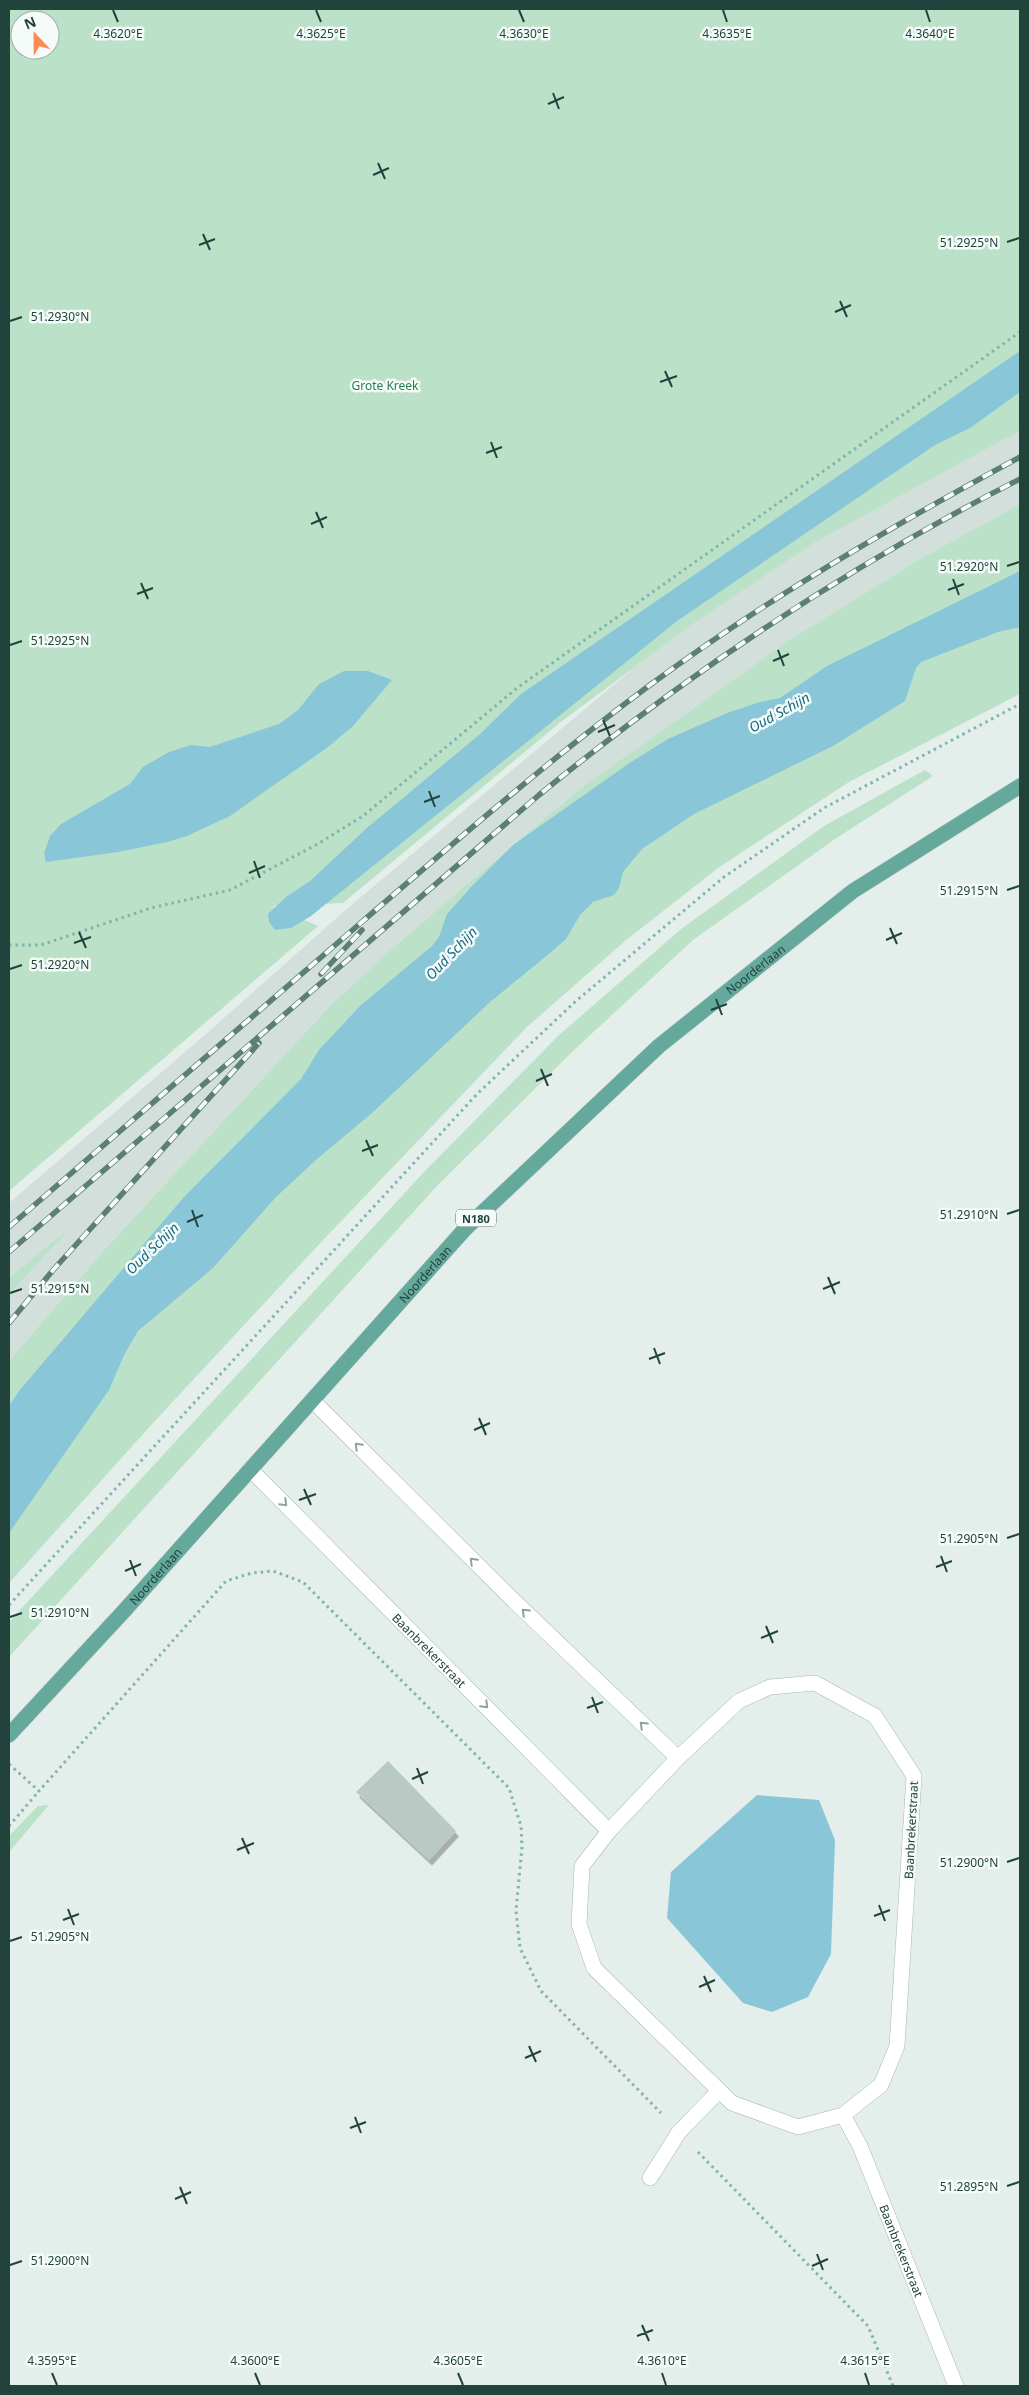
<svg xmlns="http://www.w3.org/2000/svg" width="1029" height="2395" viewBox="0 0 1029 2395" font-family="'Noto Sans',sans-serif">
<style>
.built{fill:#d2dfda}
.green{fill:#bbe1c9;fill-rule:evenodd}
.water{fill:#88c6d8}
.building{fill:#b9cac4;filter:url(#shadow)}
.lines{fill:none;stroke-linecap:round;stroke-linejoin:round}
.minor-casing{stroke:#a6b8b3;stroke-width:16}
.major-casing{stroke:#c1cac8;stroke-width:16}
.path{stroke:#82b5a9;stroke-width:3;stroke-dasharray:2.5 4;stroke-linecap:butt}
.minor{stroke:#fff;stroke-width:15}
.major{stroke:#65a89c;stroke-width:15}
.rail-casing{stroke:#5c7e77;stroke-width:5.5}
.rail{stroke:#f5fbf8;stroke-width:4;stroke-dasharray:11;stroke-linecap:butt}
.oneway{stroke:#90a19e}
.ticks{fill:none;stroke:#21433c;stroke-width:2}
.labels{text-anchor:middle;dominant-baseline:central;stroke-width:5;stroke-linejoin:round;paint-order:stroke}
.shield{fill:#f5fbf8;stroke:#617a74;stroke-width:1}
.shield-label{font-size:11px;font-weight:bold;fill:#21433c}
.park-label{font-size:12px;fill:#287d4f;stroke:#f5fbf8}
.street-label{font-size:12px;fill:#21433c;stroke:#f5fbf8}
.water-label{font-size:14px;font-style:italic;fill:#156a85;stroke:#f5fbf8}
.ticks-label{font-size:12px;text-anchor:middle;fill:#21433c;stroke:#f5fbf8;stroke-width:5;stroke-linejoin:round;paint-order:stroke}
</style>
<defs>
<filter id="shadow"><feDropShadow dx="3" dy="5.5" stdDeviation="0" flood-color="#0004"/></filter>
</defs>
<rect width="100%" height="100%" fill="#e4efeb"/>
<path class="built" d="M1020,431v73l-100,55 -129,80 -210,149 -109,92 -85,73 -57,53 -226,244 -95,111v-66l60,-66 -60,49v-75l198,-170 142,-126 286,-240 58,-43 121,-81z"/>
<path class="green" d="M9,9h1011v422l-206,112 -121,81 -131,97 -219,182 -71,3 46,20 -309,265zM20,20h30v30h-30z
M1020,504v190l-171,88 -131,86 -93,73 -98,86 -203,212 -171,184 -144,160v-222l95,-111 226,-244 57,-53 85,-73 109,-92 210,-149 129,-80z
M925,770l8,6 -98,63 -142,101 -120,111 -137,136 -427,470v-35l415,-450 134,-136 123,-107 143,-103z
M73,1225l-64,70v-17z
M49,1805l-40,47v-16l29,-30z"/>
<path class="water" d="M1020,351v41l-50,36 -35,17 -258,176 -366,295 -20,12 -16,2 -6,-8 -1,-8 18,-17 24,-16 58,-54 111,-92 42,-41z
M1020,571v56l-22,5 -77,30 -5,6 -11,33 -72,45 -139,68 -52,35 -19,23 -4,16 -5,7 -21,7 -13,13 -14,24 -16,14 -60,49 -118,111 -55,46 -41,38 -63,71 -75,63 -14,24 -15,35 -100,143v-127l10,-15 165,-194 117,-118 18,-29 41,-44 72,-60 7,-9 8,-23 26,-29 40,-40 118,-83 37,-23 59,-26 33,-11 20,-4 47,-32z
M344,671h24l24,9 -39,46 -25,21 -98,69 -43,20 -20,6 -49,10 -72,10 -2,-9 6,-17 11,-12 69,-40 13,-17 26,-15 22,-7 19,2 69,-23 19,-14 21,-26z
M757,1795l62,5 16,40 -4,114 -23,43 -36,15 -29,-9 -76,-85 4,-46z"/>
<path class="building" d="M388,1761l68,70 -27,29 -73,-68z"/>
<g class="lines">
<defs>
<g id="minor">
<path d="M312,1400l196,195 170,163"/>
<path id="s1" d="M250,1469l359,362"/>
<path d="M815,1683l60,33 39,60 -17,270 -16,39 -38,30 -45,12 -66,-24 -138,-135 -15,-44 3,-58 27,-35 69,-73 61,-57 31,-14z"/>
<path id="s2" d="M843,2115l17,31 96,240"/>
<path d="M650,2178l29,-46 40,-41"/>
</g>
<g id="major">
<path id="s3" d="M9,1735l115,-124 341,-382 194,-183 194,-155 167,-105"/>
</g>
</defs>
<use href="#minor" class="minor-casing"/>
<use href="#major" class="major-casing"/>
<path class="path" d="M9,945h32l110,-37 79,-18 86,-45 47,-29 154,-128 503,-356
M9,1605l468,-511 99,-93 148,-124 100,-69 196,-104
M9,1764l30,27 187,-210 26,-8 21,-2 30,11 206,206 12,38 1,21 -6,64 4,37 21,43 120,122
M9,1826l30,-35
M698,2152l170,174 25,60"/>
<use href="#minor" class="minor"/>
<use href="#major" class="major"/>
<defs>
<path id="rail" d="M321,974l41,-44
M9,1227c118,-102 236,-204 354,-306 94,-81 187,-162 287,-236 117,-86 242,-159 370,-228
M9,1252l530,-457c149,-122 310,-229 481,-316
M9,1323l45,-54 205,-226"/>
</defs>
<use href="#rail" class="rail-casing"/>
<use href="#rail" class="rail"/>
</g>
<defs><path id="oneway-chevron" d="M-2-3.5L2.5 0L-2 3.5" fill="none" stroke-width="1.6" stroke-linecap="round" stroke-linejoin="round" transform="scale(1.25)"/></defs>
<g class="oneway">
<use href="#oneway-chevron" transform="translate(358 1446) rotate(-135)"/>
<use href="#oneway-chevron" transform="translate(284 1503) rotate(45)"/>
<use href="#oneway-chevron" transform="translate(473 1561) rotate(-135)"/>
<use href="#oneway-chevron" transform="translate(525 1612) rotate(-136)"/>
<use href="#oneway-chevron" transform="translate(485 1705) rotate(45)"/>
<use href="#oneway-chevron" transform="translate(643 1725) rotate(-136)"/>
</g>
<path class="ticks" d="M113,10l5,12M316,10l5,12M519,10l5,12M723,10l4,12M926,10l4,12M553,93l6,16M548,104l16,-7M378,163l7,16M373,175l16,-7M203,234l7,16M1007,242l12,-4M199,245l16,-6M840,301l7,16M835,312l16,-7M10,321l12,-4M665,371l7,16M660,382l17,-6M491,442l6,16M486,453l16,-6M316,512l7,16M311,524l16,-7M1007,566l12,-4M953,579l6,16M141,583l7,16M948,590l16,-6M137,594l16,-6M10,645l12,-4M778,650l6,16M773,661l16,-7M603,720l7,16M598,732l17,-7M429,791l6,16M424,802l16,-6M254,861l6,17M249,873l16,-7M1007,890l12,-4M890,928l7,16M79,932l7,16M886,940l16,-7M74,943l17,-6M10,969l12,-4M716,999l6,16M711,1010l16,-6M541,1069l7,17M536,1081l16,-7M366,1140l7,16M362,1151l16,-6M192,1210l6,17M1007,1214l12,-4M187,1222l16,-7M828,1277l7,17M823,1289l17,-7M10,1293l12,-4M654,1348l6,16M649,1359l16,-6M479,1418l7,17M474,1430l16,-7M304,1489l7,16M299,1500l17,-6M1007,1538l12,-4M941,1556l6,16M130,1560l6,16M936,1567l16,-6M125,1571l16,-7M10,1617l12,-4M766,1626l7,17M761,1638l17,-7M592,1697l6,16M587,1708l16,-6M417,1768l6,16M412,1779l16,-7M242,1838l7,16M237,1850l17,-7M1007,1862l12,-4M879,1905l6,16M68,1909l6,16M874,1916l16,-6M63,1920l16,-6M10,1941l12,-4M704,1976l7,16M699,1987l16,-7M529,2046l7,16M525,2058l16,-7M355,2117l6,16M350,2128l16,-6M1007,2186l12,-4M180,2187l7,17M175,2199l16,-7M817,2254l6,16M10,2265l12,-4M812,2266l16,-7M642,2325l7,16M637,2336l16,-6M52,2373l5,12M255,2373l5,12M458,2373l5,12M662,2373l4,12M865,2373l4,12"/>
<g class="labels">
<rect class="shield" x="456" y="1209.5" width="40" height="17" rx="4"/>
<g class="shield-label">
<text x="476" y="1218">N180</text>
</g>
<g class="park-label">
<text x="385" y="385">Grote Kreek</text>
</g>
<g class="street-label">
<text stroke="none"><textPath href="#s3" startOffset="1071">Noorderlaan</textPath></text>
<text stroke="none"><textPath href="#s3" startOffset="621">Noorderlaan</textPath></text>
<text stroke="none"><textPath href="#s3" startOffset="216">Noorderlaan</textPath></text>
<text stroke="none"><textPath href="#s1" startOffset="255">Baanbrekerstraat</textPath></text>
<text transform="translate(911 1830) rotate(-87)">Baanbrekerstraat</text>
<text stroke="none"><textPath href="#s2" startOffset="148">Baanbrekerstraat</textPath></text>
</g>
<g class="water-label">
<text transform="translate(779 712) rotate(-29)">Oud Schijn</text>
<text transform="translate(451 953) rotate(-46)">Oud Schijn</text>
<text transform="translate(152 1248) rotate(-44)">Oud Schijn</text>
</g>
</g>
<g class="ticks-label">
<text x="118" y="38">4.3620°E</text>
<text x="321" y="38">4.3625°E</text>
<text x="524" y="38">4.3630°E</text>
<text x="727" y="38">4.3635°E</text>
<text x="930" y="38">4.3640°E</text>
<text x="969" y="247">51.2925°N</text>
<text x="60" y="321">51.2930°N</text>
<text x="969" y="571">51.2920°N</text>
<text x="60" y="645">51.2925°N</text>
<text x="969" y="895">51.2915°N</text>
<text x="60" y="969">51.2920°N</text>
<text x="969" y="1219">51.2910°N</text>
<text x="60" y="1293">51.2915°N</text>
<text x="969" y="1543">51.2905°N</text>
<text x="60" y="1617">51.2910°N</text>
<text x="969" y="1867">51.2900°N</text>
<text x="60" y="1941">51.2905°N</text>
<text x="969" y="2191">51.2895°N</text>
<text x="60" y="2265">51.2900°N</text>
<text x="52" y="2365">4.3595°E</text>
<text x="255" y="2365">4.3600°E</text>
<text x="458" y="2365">4.3605°E</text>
<text x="662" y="2365">4.3610°E</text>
<text x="865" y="2365">4.3615°E</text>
</g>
<rect width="1029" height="2395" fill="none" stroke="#21433c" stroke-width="20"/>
<g transform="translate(35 35) rotate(338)"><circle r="24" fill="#f5fbf8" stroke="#a0b1ad"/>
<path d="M0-4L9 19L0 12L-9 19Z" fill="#fd8a53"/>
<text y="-8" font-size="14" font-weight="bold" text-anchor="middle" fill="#21433c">N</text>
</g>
</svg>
